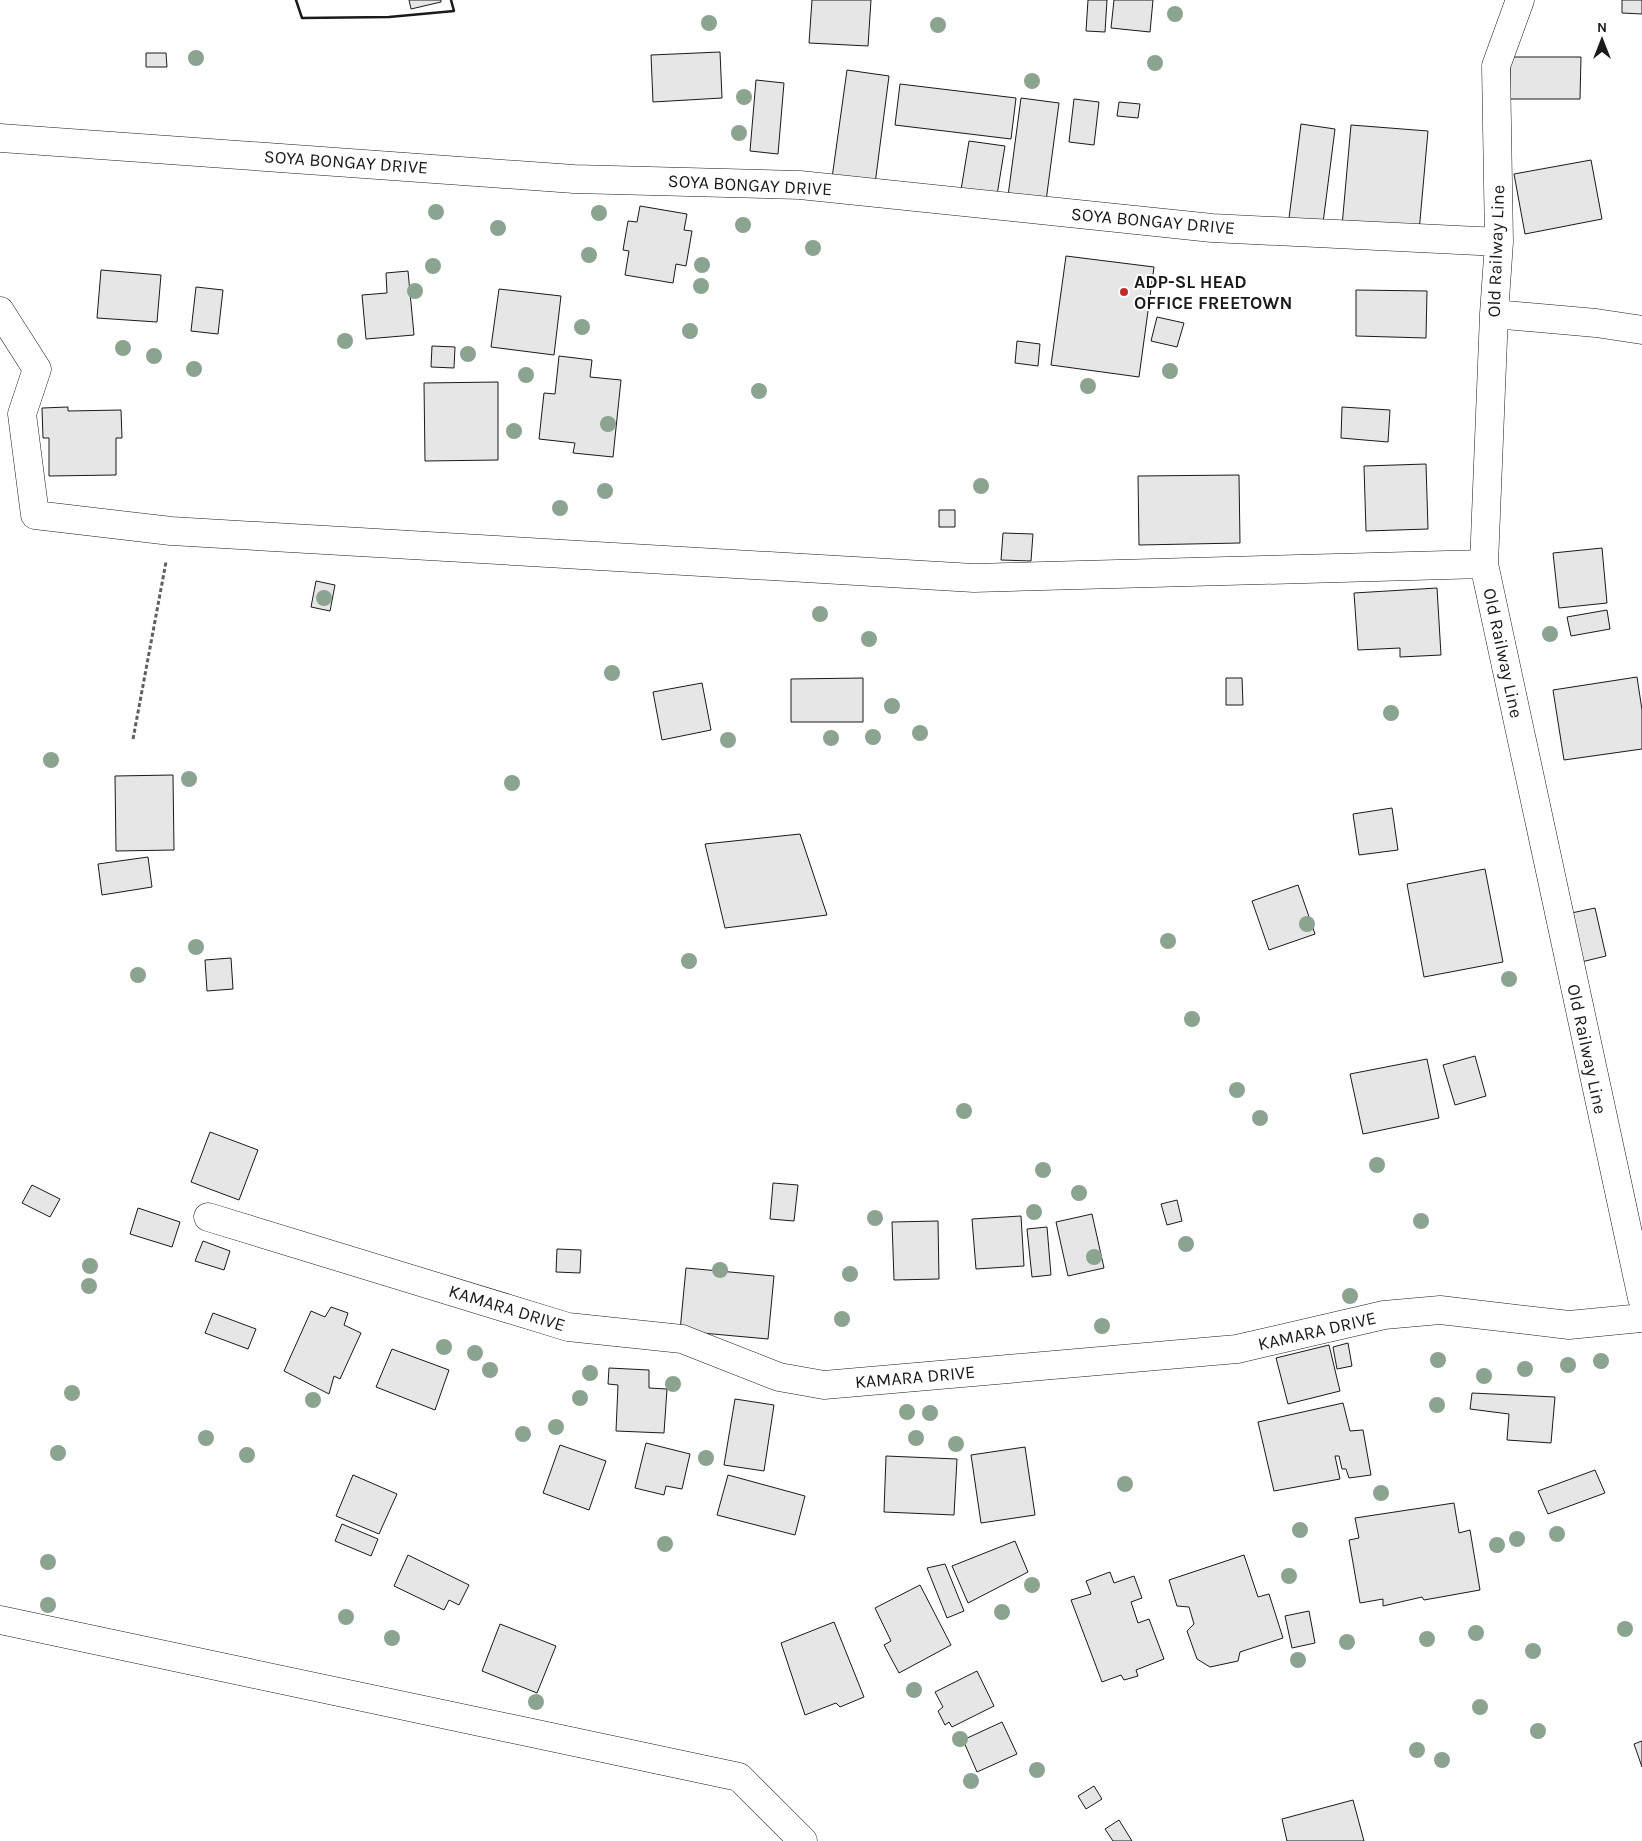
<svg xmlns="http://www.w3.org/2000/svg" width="1642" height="1841" viewBox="0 0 1642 1841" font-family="Karla,sans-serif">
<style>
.building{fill:#e6e6e6;stroke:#1a1a1a}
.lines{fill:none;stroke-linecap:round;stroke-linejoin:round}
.minor-casing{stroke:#1a1a1a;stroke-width:29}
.path{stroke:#5f5f5f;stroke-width:3;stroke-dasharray:4 2.5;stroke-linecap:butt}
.minor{stroke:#fff;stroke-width:28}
.wall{stroke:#1a1a1a;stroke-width:2.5}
.tree{fill:#8aa48f}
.poi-dot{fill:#c62828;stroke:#fff;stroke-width:2}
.labels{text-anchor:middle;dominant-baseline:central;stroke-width:4;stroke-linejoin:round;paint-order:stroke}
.street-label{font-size:18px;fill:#1a1a1a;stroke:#fff}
.poi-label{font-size:18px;font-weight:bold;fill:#1a1a1a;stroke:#fff;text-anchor:start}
</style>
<rect width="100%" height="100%" fill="#fff"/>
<path class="building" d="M409,0h32v2l-30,7z
M812,0h59l-3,46 -59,-3z
M1088,0h19l-2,32 -19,-1z
M1114,0h39l-3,32 -39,-4z
M1622,0h20v14l-20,-1z
M720,52l2,46 -69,4 -2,-47z
M146,53h20l1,14h-21z
M1510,57h71l-1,42h-70z
M847,70l42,6 -14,108 -43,-6z
M756,80l28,3 -6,71 -28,-3z
M900,84l116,14 -5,41 -116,-14z
M1021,98l38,5 -13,98 -38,-5z
M1074,99l25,3 -5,43 -25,-3z
M1119,102l21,2 -2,14 -21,-2z
M1301,124l34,5 -12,94 -34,-5z
M1351,125l77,6 -9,101 -77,-6z
M969,141l36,5 -9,55 -36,-5z
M1591,160l11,59 -77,15 -11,-60z
M640,206l47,8 -3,16 8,1 -6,35 -10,-2 -3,19 -48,-8 4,-24 -6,-1 5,-29 9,1z
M1066,256l88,11 -15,110 -88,-12z
M101,270l60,5 -4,47 -60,-4z
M408,271l6,64 -48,4 -4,-44 25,-2 -1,-20z
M196,287l27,3 -5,44 -27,-3z
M499,289l62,7 -7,59 -63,-8z
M1356,290l71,1 -1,47 -70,-2z
M1157,317l27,6 -7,24 -26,-6z
M1017,341l23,3 -2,22 -23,-3z
M432,346l23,1 -1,21 -23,-1z
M559,356l33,4 -2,17 31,3 -8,77 -40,-4 2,-10 -36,-4 5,-46 11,1z
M498,382v78l-73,1 -1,-78z
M68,407v4l53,-1 1,28h-6v37l-67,1v-38h-6l-1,-30z
M1342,407l48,3 -2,32 -47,-4z
M1426,464l2,65 -62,2 -2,-65z
M1239,475l1,68 -101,2 -1,-69z
M939,510h16v17h-16z
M1003,533l30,1 -2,27 -30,-1z
M1602,548l5,55 -48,5 -6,-55z
M316,581l19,4 -5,26 -19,-4z
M1437,588l4,67 -41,2v-9l-42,2 -4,-57z
M1607,610l3,19 -39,7 -4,-19z
M1637,677l5,33v39l-78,11 -11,-70z
M863,678v44h-72v-43z
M1226,678h16l1,27h-17z
M702,683l9,47 -49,10 -9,-48z
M173,775l1,75 -58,1 -1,-75z
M1392,808l6,42 -39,5 -6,-41z
M800,834l27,81 -102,13 -20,-84z
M148,857l4,30 -50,8 -4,-31z
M1485,869l18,93 -79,15 -17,-93z
M1298,885l17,49 -46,16 -17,-49z
M1595,908l11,48 -33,8 -11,-49z
M231,958l2,31 -26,2 -2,-31z
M1475,1056l11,40 -31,9 -12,-40z
M1427,1059l12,59 -76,16 -13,-60z
M210,1132l48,18 -19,50 -48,-18z
M773,1183l25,2 -4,36 -24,-2z
M32,1185l28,14 -10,18 -28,-14z
M1177,1200l5,21 -15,4 -6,-21z
M138,1208l42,14 -8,25 -42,-13z
M1092,1214l12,54 -36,8 -12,-54z
M1021,1216l3,50 -48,3 -4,-50z
M938,1221l1,58 -45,1 -2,-58z
M1047,1227l4,48 -19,2 -5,-48z
M203,1241l27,10 -6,19 -29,-9z
M557,1249l24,1 -1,23 -24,-1z
M686,1268l88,8 -6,63 -88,-8z
M331,1307l17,6 -4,12 17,8 -21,46 -6,-3 -5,18 -45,-23 27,-60 14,6z
M213,1313l43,16 -8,20 -43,-16z
M1348,1343l4,23 -15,3 -4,-22z
M1329,1345l11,46 -52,13 -12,-46z
M392,1349l57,21 -14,40 -59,-23z
M609,1368l40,2v18l18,1 -3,44 -48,-2 2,-46 -10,-1z
M1472,1393l83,4 -4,46 -44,-3 2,-26 -39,-5z
M735,1399l39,6 -10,66 -40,-6z
M1343,1403l7,28 13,-1 8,45 -22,3 -3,-9h-4l-3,-13h-4l5,23 -66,12 -16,-69z
M646,1443l44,11 -8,35 -16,-3 -2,9 -29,-7z
M560,1445l46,16 -17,49 -46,-17z
M1025,1447l10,68 -54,8 -10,-68z
M886,1456l71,3 -3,56 -70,-3z
M1595,1470l10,23 -57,21 -10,-23z
M353,1475l44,19 -18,40 -43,-18z
M728,1475l77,21 -10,39 -78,-20z
M1454,1503l5,30 11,-3 10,60 -56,10 -2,-3 -39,9v-7l-23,4 -11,-63 10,-2 -4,-20z
M342,1524l36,15 -7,17 -36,-15z
M1015,1541l13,31 -60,31 -16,-37z
M408,1555l61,30 -10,20 -10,-5 -5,10 -50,-24z
M1244,1555l14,42 11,-3 14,44 -43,14 -2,9 -28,6 -13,-8 -10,-28 7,-7 -5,-17 -12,-1 -8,-26z
M945,1564l19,47 -17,7 -20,-50z
M1110,1572l4,11 20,-7 8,22 -11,4 7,21 11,-4 15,40 -28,11 2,6 -14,4 -3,-5 -19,7 -31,-82 20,-6 -5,-13z
M920,1585l31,60 -52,28 -15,-28 7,-4 -16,-33z
M1309,1611l6,32 -23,5 -7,-32z
M834,1622l30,75 -24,10 -4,-4 -31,12 -24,-72z
M500,1624l56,22 -19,47 -55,-22z
M977,1671l17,35 -42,21 -3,-5 -4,3 -7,-14 5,-4 -8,-15z
M1002,1722l15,32 -40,18 -14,-32z
M1642,1741v26l-8,-23z
M1094,1786l8,13 -16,10 -8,-13z
M1353,1800l11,41h-77l-5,-22z
M1119,1820l13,21h-19l-8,-12z"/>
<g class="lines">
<defs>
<path id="minor" d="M1520,0l-24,66 3,176 -5,72 -10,250 158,734
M0,138l574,41 226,6 412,43 287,14
M0,311l37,58 -15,45 13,101 136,16 803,47 510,-14
M1494,314l102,9 46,7
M208,1217l360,110 114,12 97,38 45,8 413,-36 147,-34 56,-5 129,15 73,-7
M0,1620l739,157 64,64"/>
</defs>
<use href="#minor" class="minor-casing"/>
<path class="path" d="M133,739l33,-177"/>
<use href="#minor" class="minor"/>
<path class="wall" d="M296,0l6,18 87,-1 65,-6 -3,-11"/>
</g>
<g class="tree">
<circle cx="1175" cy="14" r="8"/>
<circle cx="709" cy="23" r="8"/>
<circle cx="938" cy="25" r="8"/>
<circle cx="196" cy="58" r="8"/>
<circle cx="1155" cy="63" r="8"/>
<circle cx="1032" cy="81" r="8"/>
<circle cx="744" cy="97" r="8"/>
<circle cx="739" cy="133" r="8"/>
<circle cx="436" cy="212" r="8"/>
<circle cx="599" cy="213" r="8"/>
<circle cx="743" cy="225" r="8"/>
<circle cx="498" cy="228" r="8"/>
<circle cx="813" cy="248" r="8"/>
<circle cx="589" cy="255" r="8"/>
<circle cx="702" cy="265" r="8"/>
<circle cx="433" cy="266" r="8"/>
<circle cx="701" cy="286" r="8"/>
<circle cx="415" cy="291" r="8"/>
<circle cx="582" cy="327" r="8"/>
<circle cx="690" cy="331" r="8"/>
<circle cx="345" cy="341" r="8"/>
<circle cx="123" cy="348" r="8"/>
<circle cx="468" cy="354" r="8"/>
<circle cx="154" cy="356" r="8"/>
<circle cx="194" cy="369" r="8"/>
<circle cx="1170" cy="371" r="8"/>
<circle cx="526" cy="375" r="8"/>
<circle cx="1088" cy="386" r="8"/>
<circle cx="759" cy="391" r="8"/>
<circle cx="608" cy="424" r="8"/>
<circle cx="514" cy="431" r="8"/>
<circle cx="981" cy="486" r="8"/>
<circle cx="605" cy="491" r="8"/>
<circle cx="560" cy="508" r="8"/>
<circle cx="324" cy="598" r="8"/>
<circle cx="820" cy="614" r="8"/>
<circle cx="1550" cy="634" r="8"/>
<circle cx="869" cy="639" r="8"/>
<circle cx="612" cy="673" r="8"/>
<circle cx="892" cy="706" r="8"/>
<circle cx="1391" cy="713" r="8"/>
<circle cx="920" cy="733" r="8"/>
<circle cx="873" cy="737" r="8"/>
<circle cx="831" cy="738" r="8"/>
<circle cx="728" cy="740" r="8"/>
<circle cx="51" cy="760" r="8"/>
<circle cx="189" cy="779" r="8"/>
<circle cx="512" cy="783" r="8"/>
<circle cx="1307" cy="924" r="8"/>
<circle cx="1168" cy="941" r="8"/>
<circle cx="196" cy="947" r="8"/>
<circle cx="689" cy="961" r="8"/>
<circle cx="138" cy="975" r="8"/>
<circle cx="1509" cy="979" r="8"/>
<circle cx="1192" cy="1019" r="8"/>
<circle cx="1237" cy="1090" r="8"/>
<circle cx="964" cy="1111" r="8"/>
<circle cx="1260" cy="1118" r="8"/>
<circle cx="1377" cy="1165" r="8"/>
<circle cx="1043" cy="1170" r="8"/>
<circle cx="1079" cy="1193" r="8"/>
<circle cx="1034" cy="1212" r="8"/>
<circle cx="875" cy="1218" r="8"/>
<circle cx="1421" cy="1221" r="8"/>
<circle cx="1186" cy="1244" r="8"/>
<circle cx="1094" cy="1257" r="8"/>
<circle cx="90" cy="1266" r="8"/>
<circle cx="720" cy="1270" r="8"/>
<circle cx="850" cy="1274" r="8"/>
<circle cx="89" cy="1286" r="8"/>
<circle cx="1350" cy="1296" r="8"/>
<circle cx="842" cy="1319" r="8"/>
<circle cx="1102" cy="1326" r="8"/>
<circle cx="444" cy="1347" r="8"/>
<circle cx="475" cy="1353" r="8"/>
<circle cx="1438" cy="1360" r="8"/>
<circle cx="1601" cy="1361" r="8"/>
<circle cx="1568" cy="1365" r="8"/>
<circle cx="1525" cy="1369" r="8"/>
<circle cx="490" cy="1370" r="8"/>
<circle cx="590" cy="1373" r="8"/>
<circle cx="1484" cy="1376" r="8"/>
<circle cx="673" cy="1384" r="8"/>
<circle cx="72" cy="1393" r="8"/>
<circle cx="580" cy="1398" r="8"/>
<circle cx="313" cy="1400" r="8"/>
<circle cx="1437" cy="1405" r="8"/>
<circle cx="907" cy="1412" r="8"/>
<circle cx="930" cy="1413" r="8"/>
<circle cx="556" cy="1427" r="8"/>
<circle cx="523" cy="1434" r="8"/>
<circle cx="206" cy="1438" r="8"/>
<circle cx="916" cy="1438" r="8"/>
<circle cx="956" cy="1444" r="8"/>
<circle cx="58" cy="1453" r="8"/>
<circle cx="247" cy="1455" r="8"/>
<circle cx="706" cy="1458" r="8"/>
<circle cx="1125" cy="1484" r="8"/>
<circle cx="1381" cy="1493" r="8"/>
<circle cx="1300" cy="1530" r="8"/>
<circle cx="1557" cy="1534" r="8"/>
<circle cx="1517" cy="1539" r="8"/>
<circle cx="665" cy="1544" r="8"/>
<circle cx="1497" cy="1545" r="8"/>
<circle cx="48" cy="1562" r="8"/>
<circle cx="1289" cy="1576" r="8"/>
<circle cx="1032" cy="1585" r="8"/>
<circle cx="48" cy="1605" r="8"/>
<circle cx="1002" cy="1612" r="8"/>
<circle cx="346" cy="1617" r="8"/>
<circle cx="1625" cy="1629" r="8"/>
<circle cx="1476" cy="1633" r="8"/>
<circle cx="392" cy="1638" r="8"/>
<circle cx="1427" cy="1639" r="8"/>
<circle cx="1347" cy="1642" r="8"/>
<circle cx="1533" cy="1651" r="8"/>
<circle cx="1298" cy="1660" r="8"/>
<circle cx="914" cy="1690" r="8"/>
<circle cx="536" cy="1702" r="8"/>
<circle cx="1480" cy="1707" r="8"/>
<circle cx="1538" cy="1731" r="8"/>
<circle cx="960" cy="1739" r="8"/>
<circle cx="1417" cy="1750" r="8"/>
<circle cx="1442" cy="1760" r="8"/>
<circle cx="1037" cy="1770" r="8"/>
<circle cx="971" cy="1781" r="8"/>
</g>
<circle class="poi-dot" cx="1124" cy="292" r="5"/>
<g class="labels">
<g class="street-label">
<text transform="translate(346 162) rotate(4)">SOYA BONGAY DRIVE</text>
<text transform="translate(750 185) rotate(3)">SOYA BONGAY DRIVE</text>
<text transform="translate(1153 221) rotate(5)">SOYA BONGAY DRIVE</text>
<text transform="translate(1496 251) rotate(-88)">Old Railway Line</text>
<text transform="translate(1503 653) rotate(78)">Old Railway Line</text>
<text transform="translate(1587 1049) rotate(78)">Old Railway Line</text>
<text transform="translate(507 1308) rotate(17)">KAMARA DRIVE</text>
<text transform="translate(1317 1331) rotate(-13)">KAMARA DRIVE</text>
<text transform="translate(915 1377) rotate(-5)">KAMARA DRIVE</text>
</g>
<g class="poi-label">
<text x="1134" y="282">ADP-SL HEAD<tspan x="1134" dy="21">OFFICE FREETOWN</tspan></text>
</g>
</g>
<g transform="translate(1602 40)" stroke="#ffffff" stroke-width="4" paint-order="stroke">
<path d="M0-4L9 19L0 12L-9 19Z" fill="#1a1a1a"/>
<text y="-8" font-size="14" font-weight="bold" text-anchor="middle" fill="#1a1a1a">N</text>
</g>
</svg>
